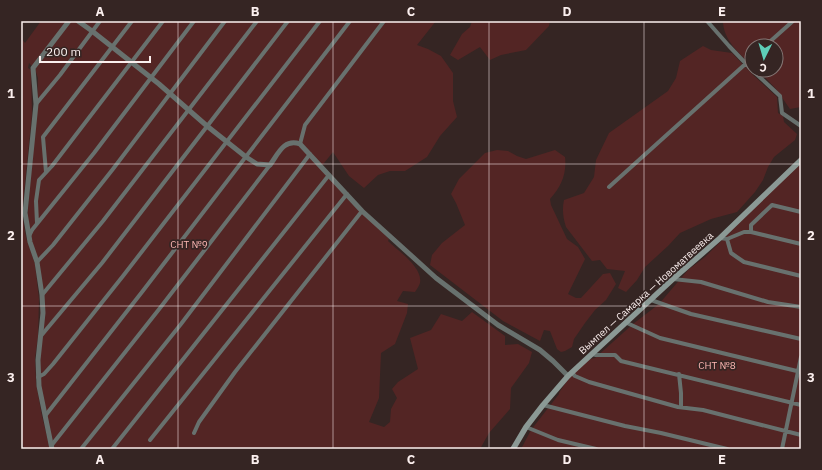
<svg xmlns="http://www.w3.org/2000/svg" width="822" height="470" viewBox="0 0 822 470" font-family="'IBM Plex Sans',sans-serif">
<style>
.green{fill:#532524}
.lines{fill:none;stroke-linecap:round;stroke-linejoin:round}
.minor{stroke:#68716e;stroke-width:4}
.tertiary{stroke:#68716e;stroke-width:5}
.secondary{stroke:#8b9995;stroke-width:5.5}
.grid{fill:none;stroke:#fbefee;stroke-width:1;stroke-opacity:0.55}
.labels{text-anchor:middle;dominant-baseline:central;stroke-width:3.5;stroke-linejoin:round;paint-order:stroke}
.park-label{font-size:10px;fill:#ffb8b4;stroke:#352523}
.street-label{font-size:10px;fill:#fbefee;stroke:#352523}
.neatline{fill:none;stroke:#fbefee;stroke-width:1.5}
.grid-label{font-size:13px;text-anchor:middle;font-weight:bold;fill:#fbefee}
</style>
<rect width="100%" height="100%" fill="#352523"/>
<path class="green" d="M41,21h395l-19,24 11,4 13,7 12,17v28l4,16 -17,19 -13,21 -22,14h-15l-12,4 -14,13 -15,-12 -16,-24 -13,16 69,71 -1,2c10,10 35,26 32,42 -1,3 -3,6 -5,9l-12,-1 -6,10 11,3 -1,9 -12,31 -14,9 -2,45 -10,24 15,5 6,-5 1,-13 6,-11 -5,-9 6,-7 20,-13 -8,-31 21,-8 10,-16 21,7 10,-9 33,24v9l13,-1 14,8 -3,11 -18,25 -1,21 -21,24 -9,16h-426l-14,-65v-30l1,-16 -2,-75 -8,-23 -4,-21 10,-114 1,-27 -3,-9 -6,-6 -1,5 3,2 1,44 -10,100 4,23 9,27 4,35 -1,38 -3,21 1,25 6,33 8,33h-26l-2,-9 -1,3v-405l4,5z
M472,21h78l-1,5 -23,24 -25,5 -11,5 -10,-13 -22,13 -8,-5 12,-21 8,-7z
M723,21h78v86l-11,2 -14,-20 -18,-19h18v-24h-24v19c-13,-11 -29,-26 -29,-44z
M703,46l8,4 21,3 21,22 24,22 1,16 5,3 1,6 13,12 -2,6 -21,17 -6,10 -5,13 -8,12 -18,20 -26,7 -31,14 -12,13 -23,21 -8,13 -11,12 -8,-4 7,-17 -18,-2 -7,-9 -8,1 -26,-34c-3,-9 -4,-18 -2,-27l20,-7 10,-16 2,-17 13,-27 59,-42 8,-13 4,-17z
M497,150l11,1 9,5 9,3 29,-9 10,7c2,17 -4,30 -15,42l1,6 16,34 11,8 7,12 -17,35 8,4h5l22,-24 7,-1 6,11 -10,16 -11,10 -10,13 -11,16 -2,8 -7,4 -4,1 -4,-3 -7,-18 -6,-1 -4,11 -37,-20 -73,-56 2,-10 10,-12 23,-18 -9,-22 -5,-9 8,-15 26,-26z
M801,164v285h-280l10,-19 28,-36v-1c7,-11 23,-34 36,-35l38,-34 26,-20 29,-34 17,-13 92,-91z"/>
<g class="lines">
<path class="minor" d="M707,21l22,25 23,24
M765,46l28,-25
M752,70l28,26 2,17 19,13
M36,104l24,-29 40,-54
M300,144l5,-19 79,-104
M46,172l-3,-35 89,-116
M609,187l143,-129
M37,223l-1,-22 3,-21 13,-14 111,-145
M751,232v-7l21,-20 29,7
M29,236l3,-6 62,-77 100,-132
M720,238l7,1 4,14 13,9 57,14
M727,239l17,-7h7l50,12
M37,262l16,-17 60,-76 112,-148
M673,279l28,3 67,20 33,5
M42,295l61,-74 154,-200
M651,300l40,14 110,25
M627,323l33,15 141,34
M40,337l62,-74 186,-242
M592,354l4,1h19l6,6 180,44
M572,373l3,3 14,6 89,25 25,3 98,25
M679,374l2,19v14
M38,377l6,-3 9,-10 70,-88 197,-255
M543,405l82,21 36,7 66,16
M45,416l97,-124 208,-271
M526,427l32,13 38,9
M194,433l5,-11 36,-50 127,-161
M150,440l197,-246
M51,446l109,-138 110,-143
M81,449l100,-125 129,-170
M112,449l217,-274
M782,449l19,-92"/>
<path class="tertiary" d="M78,21l14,10 67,53 48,42 39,31 11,7 13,1c8,-11 14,-27 30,-21l62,67 74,67 62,47 42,25 13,11 15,15
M52,449l-13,-63 -1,-26 5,-47 -1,-18 -5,-33 -7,-20 -5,-29 11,-109 -3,-36 36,-47"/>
<path class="secondary" d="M513,449l13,-22 17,-22 25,-29 105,-97 47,-41 81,-78"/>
</g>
<path class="grid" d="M178,21v428M333,21v428M489,21v428M644,21v428M21,164h780M21,306h780"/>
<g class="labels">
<g class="park-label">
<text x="189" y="244">СНТ №9</text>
<text x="717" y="365">СНТ №8</text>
</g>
<g class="street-label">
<text transform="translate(646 293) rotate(-42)">Вымпел — Самарка — Новоматвеевка</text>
</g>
</g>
<rect width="822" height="470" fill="none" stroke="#352523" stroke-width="44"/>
<g transform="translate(764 58) rotate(185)"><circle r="19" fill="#352523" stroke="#847674"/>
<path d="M0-3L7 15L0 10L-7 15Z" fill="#5eceb8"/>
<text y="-6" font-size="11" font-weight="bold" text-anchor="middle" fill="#fbefee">С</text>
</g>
<path d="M40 56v6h110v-6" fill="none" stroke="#fbefee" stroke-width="2"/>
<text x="46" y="56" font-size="12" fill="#fbefee" stroke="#352523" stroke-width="3" paint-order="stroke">200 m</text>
<rect x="22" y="22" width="778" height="426" class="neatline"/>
<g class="grid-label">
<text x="100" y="16">A</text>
<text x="255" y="16">B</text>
<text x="411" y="16">C</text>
<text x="567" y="16">D</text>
<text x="722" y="16">E</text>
<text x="11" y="98">1</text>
<text x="811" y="98">1</text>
<text x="11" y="240">2</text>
<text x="811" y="240">2</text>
<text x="11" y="382">3</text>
<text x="811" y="382">3</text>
<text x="100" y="464">A</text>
<text x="255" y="464">B</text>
<text x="411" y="464">C</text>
<text x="567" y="464">D</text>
<text x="722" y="464">E</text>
</g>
</svg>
